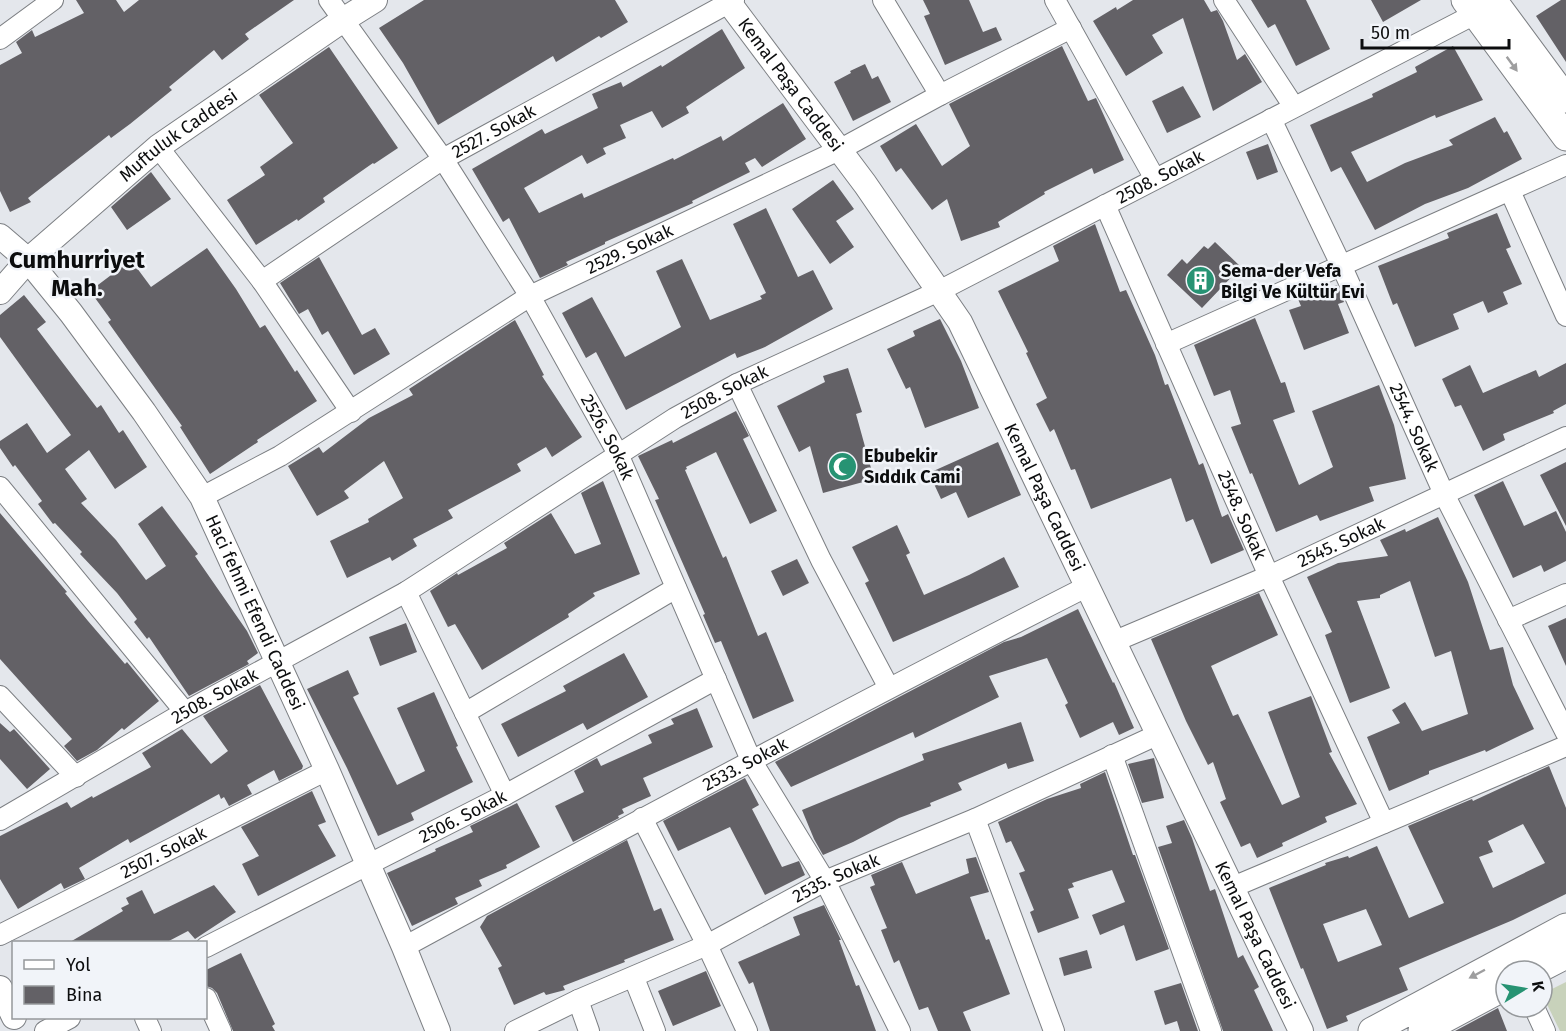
<svg xmlns="http://www.w3.org/2000/svg" width="1566" height="1031" viewBox="0 0 1566 1031" font-family="'Fira Sans',sans-serif">
<style>
.green{fill:#c8d2bb}
.building{fill:#636166;fill-rule:evenodd}
.lines{fill:none;stroke-linecap:round;stroke-linejoin:round}
.minor-casing{stroke:#7c7f83;stroke-width:22}
.tertiary-casing{stroke:#7c7f83;stroke-width:26}
.secondary-casing{stroke:#7c7f83;stroke-width:29}
.minor{stroke:#fff;stroke-width:20}
.tertiary{stroke:#fff;stroke-width:24}
.secondary{stroke:#fff;stroke-width:27}
.oneway{fill:#9e9e9f}
.labels{text-anchor:middle;dominant-baseline:central;stroke-width:5;stroke-linejoin:round;paint-order:stroke}
.street-label{font-size:18px;fill:#0c0d0e;stroke:#f1f4f9}
.poi-label{font-size:18px;font-weight:bold;fill:#0c0d0e;stroke:#f1f4f9;text-anchor:start}
.district-label{font-size:24px;font-weight:bold;fill:#0c0d0e;stroke:#f1f4f9}
</style>
<rect width="100%" height="100%" fill="#e4e7ec"/>
<path class="green" d="M1566,982v49h-6l-18,-37z"/>
<path class="building" d="M76,0h40l8,12 15,-12h155l-49,34 4,5 -27,21 -8,-10 -45,37 3,3 -42,34 -19,14 -2,-3 -81,63 3,4 -21,10 -10,-21v-126l22,-12 -6,-11 16,-12 3,7 49,-24z
M424,0h191l13,22 -27,16 -2,-2 -43,26 -3,-6 -115,69 -35,-62 -24,-35z
M923,0h46l14,32 13,-5 6,13 -57,25 -21,-49 6,-2z
M1133,0h71l7,12 6,-2 6,11 14,39 8,-6 17,28 -49,29 -30,-93 -31,17 11,18 -37,23 -33,-55 23,-14 1,3z
M1251,0h55l24,49 -34,17 -21,-42 -7,4z
M1371,0h50l-38,22z
M1561,0h5v62l-30,-46z
M722,29l23,39 -59,39 3,6 -27,15 -10,-17 -32,14 6,13 -23,10 3,6 -19,10 -5,-9 -58,33 15,25 43,-20 2,5 89,-40 1,2 47,-24 2,5 60,-38 23,36 -44,28 -7,-9 -10,5 5,9 -58,29 1,2 -88,39v2l-39,18 2,3 -28,13 -31,-60 -6,4 -31,-53 70,-40 3,5 53,-26 -6,-14 29,-12 2,5 38,-22 1,2z
M1062,46l26,55 8,-3 28,62 -30,14 -2,-6 -48,24 1,2 -47,28 2,5 -39,14 -14,-42 -15,11 -31,-42 -5,4 -16,-26 36,-22 26,42 28,-20 -21,-42z
M1453,46l30,54 -47,18 -1,-3 -84,37 16,30 38,-19 48,-18 -4,-5 46,-23 9,16 3,-2 15,28 -54,29 -43,16 -50,26 -34,-63 -10,5 -21,-47 63,-28 -1,-3 45,-22 -2,-5z
M329,47l69,101 -24,16 -1,-1 -50,35 2,4 -27,19 -1,-2 -41,26 -29,-45 38,-25 -5,-8 33,-24 -34,-48z
M865,64l7,15 6,-3 13,26 -38,19 -19,-39 17,-9 -1,-2z
M1183,86l18,31 -34,16 -15,-32z
M1268,144l10,28 -21,8 -11,-28z
M151,172l20,27 -44,31 -16,-23z
M833,180l21,29 -18,12 18,26 -24,17 -38,-55z
M766,208l32,69 15,-7 20,39 -68,38 -28,11 -2,-5 -109,57 -30,-58 -10,6 -24,-45 30,-16 33,60 56,-30 -25,-56 26,-12 28,61 52,-21 -2,-3 6,-3 -33,-69z
M1497,213l14,34 -5,2 16,35 -19,8 5,12 -20,9 -5,-12 -30,13 6,15 -44,18 -18,-44 -4,2 -15,-39 71,-28 -2,-5z
M1095,224l25,68 6,-2 29,65 10,30 3,-1 31,81 4,-2 19,54 6,-3 16,36 -33,14 -18,-45 -7,3 -15,-44 -80,31 -16,-40 -4,1 -17,-41 -4,3 -14,-28 11,-6 -21,-45 2,-1 -30,-61 61,-30 -6,-15z
M1215,242l26,25 -39,41 -35,-33 15,-16 5,5 17,-18 4,3z
M207,248l29,41 24,39 5,-3 30,47 2,-2 20,31 -60,39 1,2 -48,32 -30,-47 2,-1 -74,-104 3,-2 -21,-29 41,-31 20,27z
M319,257l43,78 13,-7 15,26 -36,21 -26,-44 -6,4 -14,-26 -9,5 -19,-31z
M1337,285l7,17 -6,2 11,29 -45,17 -15,-40 12,-4 -3,-7z
M24,295l22,27 -9,7 60,79 4,-3 18,28 4,-3 24,37 -32,22 -26,-39 -24,19 22,30 -6,4 35,37 30,40 20,-14 -28,-42 24,-18 36,48 -3,2 52,75 11,22 -11,8 2,3 -60,32 -40,-59 -2,2 -13,-17 3,-3 -20,-26 -37,-39 2,-2 -27,-29 -2,1 -15,-20 4,-3 -27,-36 -2,2 -13,-19v-7l27,-18 20,30 24,-18 -71,-98v-22z
M1255,318l26,65 4,-1 10,30 -22,8 26,65 34,-18 -21,-56 67,-26 15,40 12,54 -37,8 5,14 -54,20 -3,-6 -41,17 -24,-59 -2,1 -19,-47 10,-3 -11,-34 -16,6 -20,-51z
M940,319l21,42 18,47 -54,20 -15,-41 -4,2 -19,-40 28,-13 -2,-5z
M515,320l29,55 -2,1 40,61 -30,20 -6,-10 -29,17 4,7 -73,39 5,8 -40,21 4,7 -25,15 -2,-4 -43,21 -17,-37 39,-19 -1,-3 35,-21 -19,-37 -40,30 5,7 -32,18 -29,-50 31,-19 4,6 46,-35 44,-23 -4,-6z
M1566,363v41l-13,7 1,2 -51,21 2,6 -22,11 -22,-46 -6,2 -13,-28 28,-14 13,28 53,-23 3,7z
M848,368l14,44 -6,2 18,65 -51,14 -13,-47 -11,6 -22,-46 48,-24 -2,-6z
M736,411l13,25 -6,3 34,72 -27,13 -34,-72 -30,15 1,2 -2,1 38,88 3,-2 32,80 8,-4 28,69 -41,18 -32,-78 -6,2 -12,-28 2,-1 -50,-114 4,-1 -21,-43 34,-16 1,3z
M998,442l23,53 -53,23 -12,-26 -15,7 -12,-26z
M1566,462v64l-26,-51z
M603,481l37,93 -47,19 2,3 -27,18 1,3 -87,53 -27,-46 -7,3 -18,-36 27,-18 1,2 49,-27 -3,-5 47,-30 24,41 26,-10 -20,-51z
M1503,481l21,45 32,-15 10,21v29l-22,11 -3,-7 -28,13 -39,-83z
M0,513l67,79 -2,1 23,28 37,43 2,-2 32,39 -35,29 -2,-2 -25,22 -20,11 -13,-15 8,-7 -72,-80z
M1438,517l30,65 22,68 13,-3 10,38 21,44 -48,23 -1,-2 -56,21v3l-40,17 -22,-54 33,-14 -8,-13 13,-8 17,29 46,-17 -17,-63 -16,6 -25,-76 -30,14v3l-23,3 33,87 -40,15 -25,-68 7,-3 -25,-55 31,-14 50,-7 -8,-16 25,-11 1,3z
M897,525l13,28 -4,2 18,40 45,-20 35,-18 15,30 -126,55 -28,-59 4,-2 -17,-34z
M797,559l12,24 -26,13 -12,-25z
M1259,593l19,42 -67,31 22,50 5,-2 44,91 18,-8 -32,-85 43,-16 21,56 -3,1 28,51 -32,13 2,5 -45,21 1,3 -26,12 -7,-15 -9,4 -21,-45 6,-3 -13,-37 -5,3 -22,-44 -35,-82z
M1078,609l35,74 1,-1 20,46 -15,7 -6,-13 -33,16 -15,-33 3,-2 -21,-45 -58,18 10,21 -84,41 -2,-6 -122,55 -16,-25 229,-120 17,-5z
M1566,618v48l-18,-40z
M406,623l11,29 -37,14 -11,-29z
M624,653l24,44 -61,33 -4,-7 -65,34 -17,-33 65,-33 -3,-5z
M348,670l11,24 -6,3 44,88 28,-14 -28,-63 37,-16 24,54 -2,1 17,35 -62,31 3,7 -36,16 -31,-68 -40,-79z
M260,685l43,81 -1,3 -23,12 -5,-11 -27,15 5,9 -23,12 -5,-9 -3,2 -2,-5 -89,49 -2,-4 -49,29 6,11 -21,10 -3,-6 -43,26 -18,-30v-43l67,-34 4,6 21,-12 1,2 58,-31 -9,-14 40,-24 29,35 17,-13 -25,-35z
M697,708l16,39 -70,31 8,18 -29,13 2,4 -6,3 1,2 -46,24 -18,-36 29,-14 -10,-21 23,-13 4,8 51,-23 -4,-8 26,-11 -3,-5z
M1021,722l13,39 -26,8 -2,-6 -48,20 4,7 -32,13 1,3 -32,12 -46,24 -30,13 -9,-16 -12,-29 122,-50 -2,-6z
M0,723l10,9 4,-3 36,40 -23,20 -27,-30z
M1154,758l10,40 -22,5 -14,-39z
M1549,766l17,42v86l-53,26 -114,48 9,22 -62,26 2,5 -21,8 -24,-61 -2,1 -32,-81 57,-23 -1,-2 23,-7 1,2 28,-12 32,72 35,-15 -36,-77 64,-27 1,2zM1523,824l22,39 -52,25 -14,-31 14,-5 -5,-11zM1366,909l16,36 -44,17 -15,-38z
M1105,772l28,83h2l34,94 -33,12 -12,-36 -24,10 -8,-20 33,-13 -13,-32 -40,13 2,4 -6,2 11,29 -41,15 -8,-21 4,-2 -15,-37 6,-2 -14,-30 -5,2 -8,-21 49,-23 34,-11 -1,-4z
M745,778l14,27 -7,4 30,58 17,-6 6,14 -40,20 -35,-68 -52,24 -15,-30z
M312,791l14,31 -8,3 18,31 -78,40 -16,-32 17,-8 -18,-29z
M517,803l23,44 -34,18 1,3 -28,12 3,6 -27,12 3,6 -46,22 -25,-53 49,-22 -1,-2 38,-17 -3,-6z
M1184,820l8,18 18,53 5,-2 23,69 5,-3 16,32 -5,3 19,41h-50l-65,-184 14,-4 -6,-17z
M627,840l27,71 7,-3 13,32 -50,20 1,2 -62,24 2,4 -19,5 -2,-3 -30,13 -16,-37 4,-2 -22,-39 7,-11z
M976,857l13,35 -19,5 16,43 3,-1 21,55 -47,18 8,19h-33l-10,-24 -9,3 -20,-50 -5,3 -13,-33 6,-2 -17,-41 5,-2 -4,-10 31,-13 14,32 53,-21 -3,-14z
M214,885l22,27 -41,27 -7,-8 -21,11h-97l53,-31 -2,-3 8,-4 -3,-6 16,-8 12,24z
M824,905l17,35h-2l17,46 3,-1 17,46h-106l-17,-49 -4,2 -11,-22 62,-27 -7,-18z
M1087,950l5,18 -28,8 -5,-18z
M241,953l34,71 -3,2 3,5h-42l-16,-38 -5,-5 -6,-2v-16z
M706,971l15,35 -48,20 -15,-35z
M1181,983l17,48h-18l-3,-10 -12,4 -11,-34z
M1498,1008l9,23h-52z"/>
<g class="lines">
<defs>
<g id="minor">
<path id="s1" d="M329,0l114,159 87,137 88,158 133,306 74,121 75,150"/>
<path d="M883,0l57,95"/>
<path d="M1055,0l100,179"/>
<path d="M1224,0l70,107"/>
<path d="M0,39l53,-39"/>
<path id="s2" d="M1271,119l71,148 102,227 122,239"/>
<path d="M158,147l104,134 89,131"/>
<path d="M1510,191l56,125"/>
<path id="s3" d="M1105,205l164,371 115,247"/>
<path id="s4" d="M262,281l181,-122 291,-159"/>
<path d="M1166,344l400,-179"/>
<path d="M737,384l84,176 68,128"/>
<path d="M0,487l185,225"/>
<path id="s5" d="M202,497l78,-41 250,-160 309,-146 101,-55 131,-67"/>
<path d="M406,592l99,203"/>
<path d="M1508,620l58,-26"/>
<path id="s6" d="M1113,642l156,-66 297,-139"/>
<path d="M0,696l76,81"/>
<path d="M465,713l211,-125"/>
<path d="M1112,755l99,276"/>
<path d="M642,818l65,127 40,86"/>
<path d="M975,819l79,212"/>
<path id="s7" d="M0,820l185,-108 221,-120 269,-174 62,-34 202,-93 536,-277"/>
<path d="M1233,887l333,-141"/>
<path id="s8" d="M0,935l327,-165"/>
<path id="s9" d="M206,947l299,-152 211,-116"/>
<path id="s10" d="M404,947c227,-123 454,-244 684,-361"/>
<path d="M634,978l21,53"/>
<path d="M206,998l15,33"/>
<path d="M578,1000l11,31"/>
<path d="M1534,1007l11,24"/>
<path d="M145,1018l6,13"/>
<path d="M45,1031l25,-13"/>
<path id="s11" d="M515,1031l63,-31 129,-55 118,-64 150,-62 184,-85"/>
</g>
<g id="tertiary">
<path id="s12" d="M727,0l138,184 95,138 341,709"/>
<path id="s13" d="M0,236l28,24 43,53 73,99 58,85 125,273 77,177 34,84"/>
<path id="s14" d="M0,292l28,-32 130,-113 185,-127 32,-20"/>
<path d="M0,988l14,29"/>
</g>
<path id="secondary" d="M1465,0l101,137
M1493,0l73,99
M1535,971l31,-16
M1372,1031l194,-104
M1422,1031l84,-45"/>
</defs>
<use href="#minor" class="minor-casing"/>
<use href="#tertiary" class="tertiary-casing"/>
<use href="#secondary" class="secondary-casing"/>
<use href="#minor" class="minor"/>
<use href="#tertiary" class="tertiary"/>
<use href="#secondary" class="secondary"/>
</g>
<defs><path id="oneway-solid" d="M-6-.8H1V-3.2L6.5 0L1 3.2V.8H-6Z" transform="scale(1.5)"/></defs>
<g class="oneway">
<use href="#oneway-solid" transform="translate(1512 64) rotate(54)"/>
<use href="#oneway-solid" transform="translate(1477 974) rotate(152)"/>
</g>
<defs>
<symbol id="building-disc" viewBox="-11 -11 22 22"><circle r="9.5" fill="#279373" stroke="#f1f4f9"/><path d="M-4-6H4V6H1V3H-1V6H-4ZM-2.5-4.3h1.7v1.8h-1.7ZM.8-4.3h1.7v1.8H.8ZM-2.5-1h1.7V.8h-1.7ZM.8-1h1.7V.8H.8Z" fill="#fff"/></symbol>
<symbol id="mosque-disc" viewBox="-11 -11 22 22"><circle r="9.5" fill="#279373" stroke="#f1f4f9"/><path d="M3.5-4.9A6 6 0 1 0 3.5 4.9A5 5 0 1 1 3.5-4.9Z" fill="#fff"/></symbol>
</defs>
<g fill-rule="evenodd">
<use href="#building-disc" x="1184" y="264" width="33" height="33"/>
<use href="#mosque-disc" x="826" y="450" width="33" height="33"/>
</g>
<g class="labels">
<g class="street-label">
<text stroke="none"><textPath href="#s12" startOffset="106">Kemal Paşa Caddesi</textPath></text>
<text stroke="none"><textPath href="#s4" startOffset="276">2527. Sokak</textPath></text>
<text stroke="none"><textPath href="#s14" startOffset="238">Muftuluk Caddesi</textPath></text>
<text stroke="none"><textPath href="#s7" startOffset="1328">2508. Sokak</textPath></text>
<text stroke="none"><textPath href="#s5" startOffset="495">2529. Sokak</textPath></text>
<text stroke="none"><textPath href="#s7" startOffset="842">2508. Sokak</textPath></text>
<text stroke="none"><textPath href="#s2" startOffset="340">2544. Sokak</textPath></text>
<text stroke="none"><textPath href="#s1" startOffset="519">2526. Sokak</textPath></text>
<text stroke="none"><textPath href="#s12" startOffset="592">Kemal Paşa Caddesi</textPath></text>
<text stroke="none"><textPath href="#s3" startOffset="339">2548. Sokak</textPath></text>
<text stroke="none"><textPath href="#s6" startOffset="249">2545. Sokak</textPath></text>
<text stroke="none"><textPath href="#s13" startOffset="458">Haci fehmi Efendi Caddesi</textPath></text>
<text stroke="none"><textPath href="#s7" startOffset="248">2508. Sokak</textPath></text>
<text stroke="none"><textPath href="#s10" startOffset="387">2533. Sokak</textPath></text>
<text stroke="none"><textPath href="#s9" startOffset="288">2506. Sokak</textPath></text>
<text stroke="none"><textPath href="#s8" startOffset="183">2507. Sokak</textPath></text>
<text stroke="none"><textPath href="#s11" startOffset="356">2535. Sokak</textPath></text>
<text stroke="none"><textPath href="#s12" startOffset="1078">Kemal Paşa Caddesi</textPath></text>
</g>
<g class="poi-label">
<text x="1221" y="271">Sema-der Vefa<tspan x="1221" dy="21">Bilgi Ve Kültür Evi</tspan></text>
<text x="864" y="456">Ebubekir<tspan x="864" dy="21">Sıddık Cami</tspan></text>
</g>
<g class="district-label">
<text x="77" y="260">Cumhurriyet<tspan x="77" dy="28">Mah.</tspan></text>
</g>
</g>
<rect x="12" y="941" width="195" height="78" fill="#f1f4f9" stroke="#95989b" stroke-width="1.5"/>
<rect x="24" y="960" width="30" height="9" fill="#ffffff" stroke="#95989b" stroke-width="1.5"/>
<text x="66" y="971" font-size="18" fill="#0c0d0e">Yol</text>
<rect x="24" y="986" width="30" height="18" fill="#636166" stroke="#95989b" stroke-width="1.5"/>
<text x="66" y="1001" font-size="18" fill="#0c0d0e">Bina</text>
<g transform="translate(1524 989) rotate(79)"><circle r="28" fill="#f1f4f9" stroke="#95989b" stroke-width="1.5"/>
<path d="M0-4.5L10 22L0 15L-10 22Z" fill="#279373"/>
<text y="-9" font-size="16" font-weight="bold" text-anchor="middle" fill="#0c0d0e">K</text>
</g>
<path d="M1362 39v9h147v-9" fill="none" stroke="#0c0d0e" stroke-width="3"/>
<text x="1371" y="39" font-size="18" fill="#0c0d0e" stroke="#f1f4f9" stroke-width="4.5" paint-order="stroke">50 m</text>
</svg>
